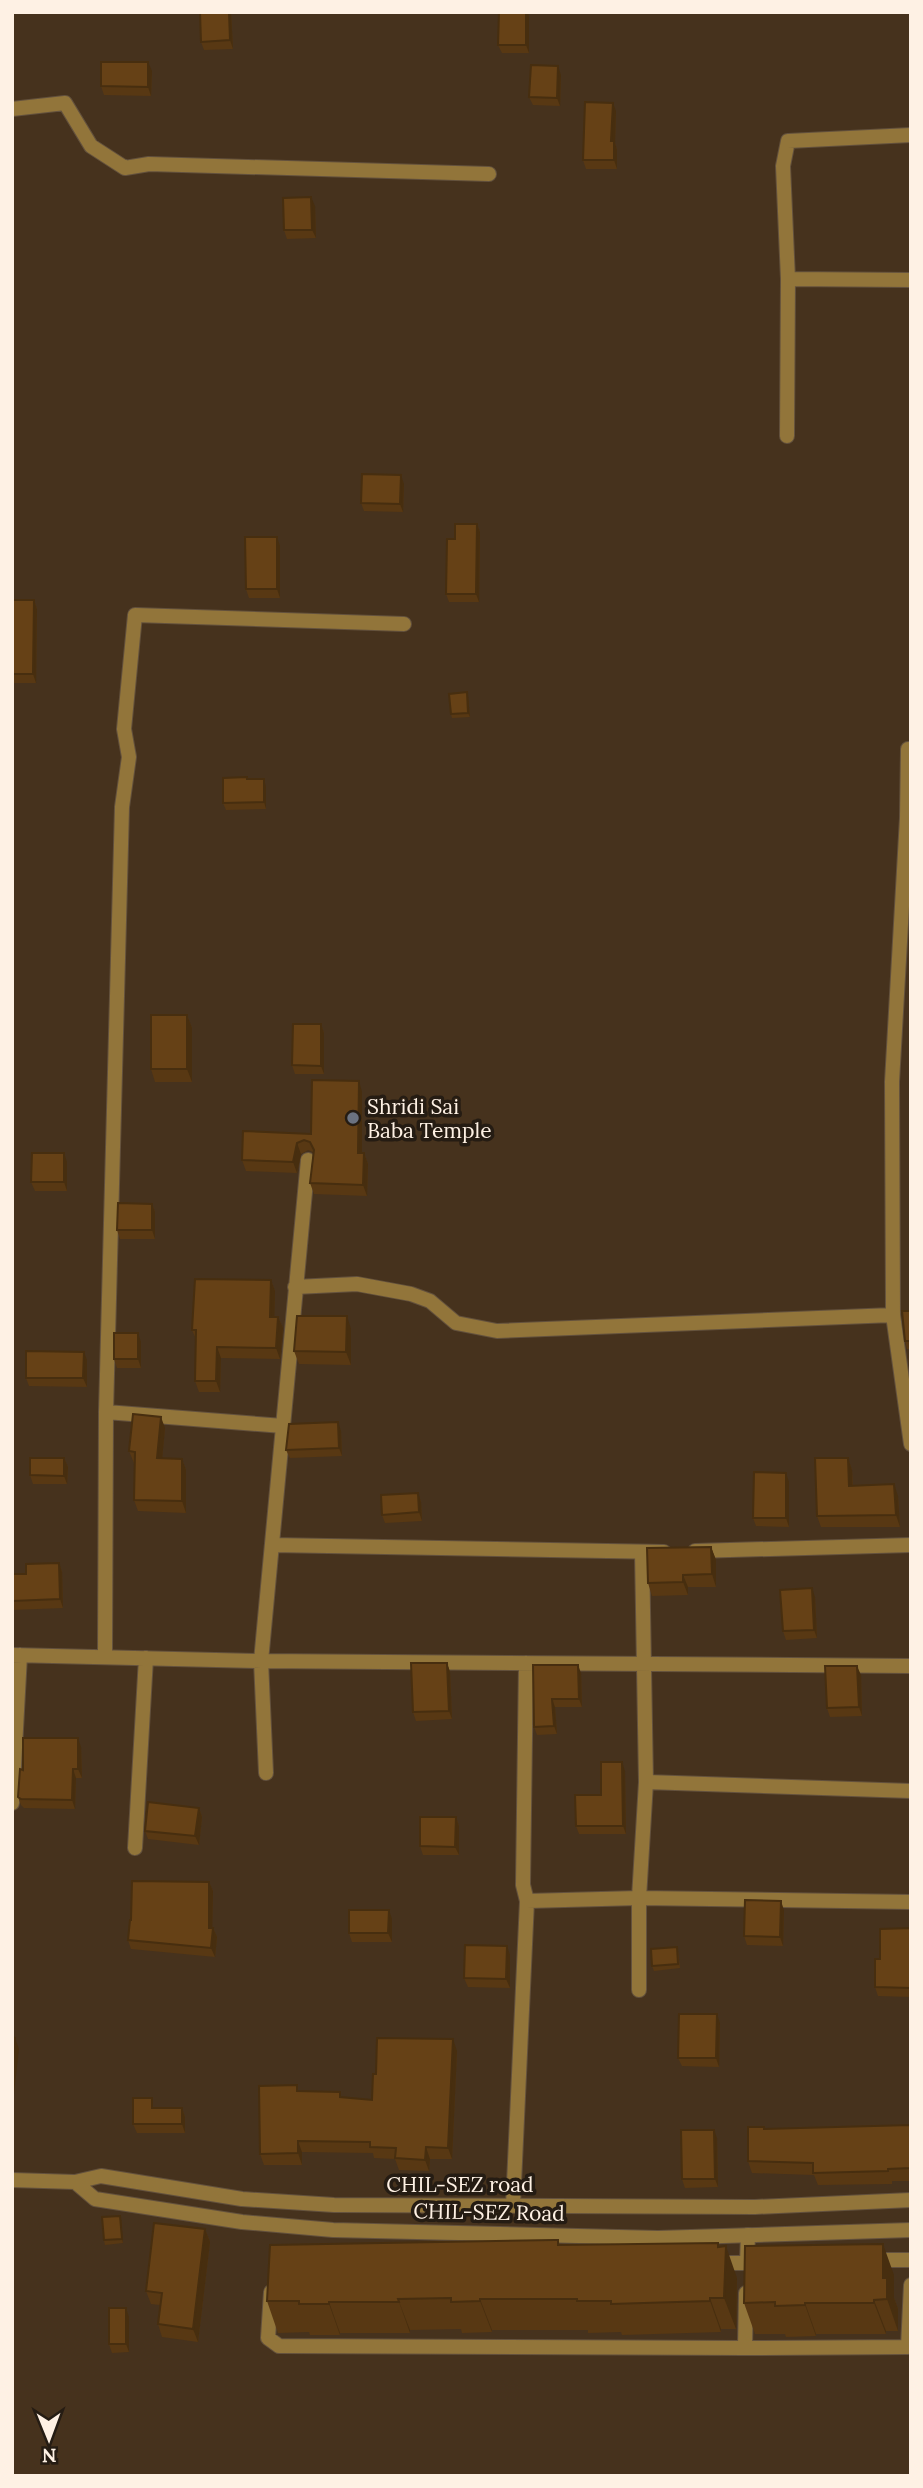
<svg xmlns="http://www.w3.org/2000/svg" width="923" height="2488" viewBox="0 0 923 2488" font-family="Lora,serif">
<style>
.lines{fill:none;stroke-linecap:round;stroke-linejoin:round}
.minor-casing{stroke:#63513d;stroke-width:16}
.tertiary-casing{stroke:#63513d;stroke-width:16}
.minor{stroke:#92753a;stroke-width:14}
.tertiary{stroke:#92753a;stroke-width:14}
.wall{fill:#583813}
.shaded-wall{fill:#472e0f}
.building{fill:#664116;stroke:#472e0f;stroke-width:2}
.worship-dot{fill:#6b7280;stroke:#251c13;stroke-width:2.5}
.labels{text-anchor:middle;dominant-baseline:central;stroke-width:7;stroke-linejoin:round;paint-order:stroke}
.poi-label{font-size:21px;fill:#fef1e4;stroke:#251c13;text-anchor:start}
.street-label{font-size:21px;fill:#fef1e4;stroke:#251c13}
</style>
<rect width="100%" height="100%" fill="#46321d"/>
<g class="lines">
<defs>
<path id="minor" d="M12,109l53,-6 26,43 34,22 24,-4 340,10
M788,279l123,1
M787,436l1,-157 -5,-113 5,-25 123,-6
M911,749h-3l-1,69 -15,264 1,233 18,129
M295,1287l62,-3 54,10 19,7 26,22 41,8 396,-16
M106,1412l177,14
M272,1545l392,7
M695,1551l216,-6
M12,1655l249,6 47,-501
M105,1657l1,-245 16,-605 7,-50 -5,-28 11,-114 269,9
M266,1773l-5,-112 650,5
M646,1782l265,9
M12,1803l8,-148
M135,1848l11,-190
M527,1901l112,-3 272,4
M639,1990v-92l7,-116 -4,-230
M513,2205l14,-304 -4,-16 3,-222
M870,2260h41
M713,2263h34l1,-28
M271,2292l-3,46 11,8 466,2 1,-55
M745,2348l163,-1 3,-62"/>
<path id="tertiary" d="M12,2180l63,2 26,-6 141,23 92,6 421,2 156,-7
M75,2182l20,17 147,23 91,8 325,8 253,-8"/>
</defs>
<use href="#minor" class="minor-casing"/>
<use href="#tertiary" class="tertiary-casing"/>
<use href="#minor" class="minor"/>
<use href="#tertiary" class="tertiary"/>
</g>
<path class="wall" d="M231,12l2,37 -29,1 -3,-8z
M529,17v36h-27l-4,-8z
M152,71l-1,25 -47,-1 -3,-9z
M561,75l-1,31 -27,-1 -4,-8z
M616,111l-1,32 2,7v19h-31l-3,-9z
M315,206l1,32 -29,1 -3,-9z
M404,484l-1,28 -39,-1 -3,-8z
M477,524l3,8 -1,70h-30l-3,-8 9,-55z
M280,546v52h-31l-3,-9z
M12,600h22l3,9 -1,74h-24z
M467,692l1,5 2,20 -18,1 -1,-4z
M248,779l18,8v22l-40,1 -3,-7z
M187,1015l5,13v54h-37l-4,-13z
M321,1024l3,9v41h-29l-3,-9z
M362,1092v61h2l4,11 -1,32 -53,-2 -4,-11 3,-31 -5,-2 -7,4 -4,19 -51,-2 -4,-11 69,-26z
M67,1162v29h-32l-4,-9z
M152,1204l3,8v27h-35l-3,-9z
M271,1280l4,11 -1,26h4l5,11 -3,31 -59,-1 -1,34h-21l-4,-11 1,-42 -4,-9z
M911,1311v38h-4l-2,-8z
M351,1329v36l-52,-1 -5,-13z
M141,1342v26h-24l-3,-9z
M87,1360v27l-58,-1 -3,-8z
M165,1428l-3,30 20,1 4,11v43l-48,-2 -4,-11v-37l-5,-12z
M341,1431l1,25 -52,2 -4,-8z
M64,1458l4,9 -1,17h-34l-3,-9z
M848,1458l4,12 1,16 45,10 2,31h-79l-4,-11z
M789,1482v45l-33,-1 -3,-8z
M418,1493l3,9 1,19 -37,2 -3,-8z
M711,1547l5,13v27h-28v8l-36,1 -4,-13z
M59,1563l3,9 1,36 -51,2v-36h14z
M815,1597l2,41 -31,2 -3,-9z
M447,1663l3,9 2,47 -36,2 -3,-9z
M533,1665l48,8 1,34h-27l2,27 -20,1 -3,-8z
M861,1675l1,41 -32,1 -3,-9z
M81,1747l1,31h-6l-1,31 -51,-1 -3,-3 -3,-8 5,-27z
M625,1771l1,63h-47l-3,-8 25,-31z
M199,1808l3,9 -3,28 -51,-6 -3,-8z
M456,1817l3,9v29h-36l-3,-9z
M209,1882l4,9 -1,37h1l4,9 -2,20 -84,-8 -3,-9 3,-20z
M784,1910l-1,36 -36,-1 -3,-9z
M392,1919v23h-40l-3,-9z
M911,1928v69l-33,-1 -3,-9 5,-28z
M678,1951l2,17 -26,3 -2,-5z
M510,1955v33l-42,-1 -4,-9z
M720,2023l-1,44 -37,-1 -4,-8z
M457,2051l-5,108h-22l-1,12 -30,-1 -4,-11 -21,-1 -1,-5 -71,-1v13h-38l-4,-11 39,-62h41l1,6 31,2 4,-26z
M155,2108h27l3,9v16h-48l-4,-9z
M911,2125v56h-19v3l-74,1 -4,-10 -62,-2 -4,-12 16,-34 1,2z
M717,2138l1,49 -33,1 -3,-9z
M121,2220l2,23 -18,2 -1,-5z
M205,2229l5,13 -12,100 -36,-5 -4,-13 2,-19 -9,-1 -5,-13z
M558,2240l2,5 158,-2 19,35 -1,51h-15v3l-99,3 -1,-3 -33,1v-3h-96v2l-30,1 -1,-4 -51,1v3h-70v2h-30l-1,-3 -31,1 -11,-32z
M894,2275v23l4,11v22h-12v3h-70v2l-30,1 -1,-3h-30l-11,-31z
M129,2317v35l-17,1 -3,-9z"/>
<path class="shaded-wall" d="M229,12h2l2,37 -3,-9z
M526,12h2l1,5v36l-3,-8z
M148,62l4,9 -1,25 -3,-9z
M558,66l3,9 -1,31 -3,-8z
M613,103l3,8 -1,32 2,7v19l-3,-9 -3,-19z
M311,197l4,9 1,32 -4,-8z
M401,475l3,9 -1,28 -3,-8z
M477,524l3,8 -1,70 -3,-8z
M277,537l3,9v52l-3,-9z
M34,600l3,9 -1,74 -3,-9z
M467,692l1,5 2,20 -2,-4z
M264,779l2,8v22l-2,-7z
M187,1015l5,13v54l-5,-13z
M321,1024l3,9v41l-3,-8z
M359,1081l3,11v72l-4,-11z
M297,1143l4,11 -4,19 -4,-11z
M64,1153l3,9v29l-3,-9z
M364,1153l4,11 -1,32 -4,-11z
M152,1204l3,8v27l-3,-9z
M271,1280l4,11 -1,37 -4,-11z
M347,1316l4,13v36l-5,-13z
M278,1317l5,11 -3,31 -4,-11z
M138,1333l3,9v26l-3,-9z
M217,1347l4,11 -1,34 -4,-11z
M84,1352l3,8v27l-4,-9z
M161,1417l4,11 -4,42 -4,-12z
M338,1422l3,9 1,25 -3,-8z
M64,1458l4,9 -1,17 -3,-8z
M848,1458l4,12 1,28 -4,-12z
M182,1459l4,11v43l-4,-12z
M786,1473l3,9v45l-3,-9z
M894,1484l4,12 2,31 -4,-12z
M418,1493l3,9 1,19 -3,-9z
M711,1547l5,13v27l-4,-13z
M59,1563l3,9 1,36 -3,-9z
M683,1575l5,12v8l-5,-13z
M812,1588l3,9 2,41 -3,-8z
M447,1663l3,9 2,47 -3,-8z
M578,1665l3,8 1,34 -3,-8z
M857,1666l4,9 1,41 -3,-9z
M552,1699l3,8 2,27 -3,-8z
M78,1738l3,9 1,31 -4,-9z
M622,1762l3,9 1,63 -3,-8z
M73,1769l3,9 -1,31 -3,-9z
M199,1808l3,9 -3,28 -4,-9z
M456,1817l3,9v29l-4,-8z
M209,1882l4,9 -1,46 -3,-9z
M781,1901l3,9 -1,36 -3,-9z
M389,1910l3,9v23l-4,-9z
M213,1928l4,9 -2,20 -4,-9z
M507,1946l3,9v33l-4,-9z
M717,2014l3,9 -1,44 -3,-9z
M15,2038l4,11 -7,62v-51z
M453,2039l4,12 -5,108 -4,-11z
M182,2108l3,9v16l-3,-9z
M714,2130l3,8 1,49 -3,-8z
M298,2141l4,11v13l-4,-12z
M426,2147l4,12 -1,12 -4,-11z
M120,2216l1,4 2,23 -1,-4z
M205,2229l5,13 -12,100 -5,-13z
M718,2243l7,20 1,-17 11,32 -1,51 -12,-31z
M883,2244l11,31v23l4,11v22l-11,-32 -4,-21z
M710,2298l11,31v3l-11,-31z
M398,2299l12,31v3l-11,-31z
M480,2299l12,31v2l-12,-31z
M874,2300l12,31v3l-12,-31z
M329,2302l11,31v2l-11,-31z
M805,2303l11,31v2l-11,-31z
M126,2308l3,9v35l-3,-8z"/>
<path class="building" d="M200,12h29l1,28 -29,2z
M499,12h27v33h-28z
M101,62h47v25l-47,-1z
M531,65l27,1 -1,32 -28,-1z
M585,102l28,1 -2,38h3v19h-31z
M311,197l1,33h-28l-1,-32z
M362,474l39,1 -1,29 -39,-1z
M455,524h22l-1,70h-30l1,-55h8z
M245,537h32v52h-31z
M12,600h22l-1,74h-21z
M467,692l1,21 -17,1 -2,-20z
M247,777v2h17v23l-41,1v-25z
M151,1015h36v54h-36z
M293,1024h28v42l-29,-1z
M312,1080l47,1 -1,72h6l-1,32 -53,-2 4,-33 -4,-8 -6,-2 -7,3 -4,19 -51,-2 1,-29 68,3z
M32,1153h32v29h-33z
M118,1203l34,1v26h-35z
M195,1279l76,1 -1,37h8l-2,31 -59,-1 -1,34h-21l1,-51h-4z
M902,1311h9v30h-6z
M297,1316h50l-1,36 -52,-1z
M114,1333h24v26h-24z
M26,1351l58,1 -1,26h-57z
M133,1414l28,3 -4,41 25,1v42l-48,-1 1,-48 -6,-1z
M338,1422l1,26 -53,2 3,-26z
M30,1458h34v18l-34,-1z
M815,1458h33l1,28 45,-2 2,31 -79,1z
M754,1472l32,1v45h-33z
M418,1493l1,19 -37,3 -1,-20z
M711,1547l1,27 -29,1v7l-35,1 -1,-35z
M59,1563l1,36 -48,2v-27h14v-10z
M812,1588l2,42 -31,1 -3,-41z
M411,1663h36l2,48 -36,1z
M533,1665h45l1,34h-27l2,27 -20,1z
M825,1666h32l2,41 -32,1z
M23,1738h55v31h-5l-1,31 -51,-1 -3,-2 2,-28 3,1z
M601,1762h21l1,64h-47l-1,-31h26z
M148,1802l51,6 -4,28 -50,-5z
M420,1817h36l-1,30 -35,-1z
M132,1881l77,1v46h4l-2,20 -83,-8 2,-20h1z
M745,1900l36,1 -1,36 -36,-1z
M349,1910h40l-1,23h-39z
M911,1928v60l-36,-1v-28h5v-30z
M465,1945l42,1 -1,33 -42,-1z
M677,1947l1,17 -26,2 -1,-17z
M679,2014h38l-1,44h-38z
M12,2037l3,1 -3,22z
M377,2038l76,1 -5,109 -22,-1 -1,13 -30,-2 1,-10 -26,-1v-5l-72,-1v12l-38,1 -1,-68 38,-1v6l43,1v5l32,3 1,-26h3z
M133,2098h19v10h30v16h-49z
M911,2125v43l-23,1v2l-75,2v-10l-65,-2v-34h16v2z
M681,2130h33l1,49h-33z
M120,2216l2,23 -18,1 -2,-23z
M154,2223l51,6 -12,100 -35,-5 4,-31 -16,-2z
M555,2240h3v5l160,-2v4l8,-1 -2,52h-14v3l-99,3v-3h-34v-2h-97v2l-29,1v-4l-53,1 1,3h-70v2h-30v-3h-32l3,-56z
M883,2244v34h4v21l-13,1v3h-69v2l-30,1v-4l-31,1 1,-57z
M109,2308h17v36h-17z"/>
<circle class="worship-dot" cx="353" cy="1118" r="7"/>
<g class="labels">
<g class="poi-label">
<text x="367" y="1106">Shridi Sai<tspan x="367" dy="24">Baba Temple</tspan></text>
</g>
<g class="street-label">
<text x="460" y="2184">CHIL-SEZ road</text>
<text transform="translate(489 2212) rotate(1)">CHIL-SEZ Road</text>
</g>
</g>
<rect width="923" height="2488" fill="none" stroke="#fef1e4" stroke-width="28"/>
<g transform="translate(49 2439) rotate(179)" stroke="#251c13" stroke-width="5" paint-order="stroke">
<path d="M0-5L12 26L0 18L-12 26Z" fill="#fef1e4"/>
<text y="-10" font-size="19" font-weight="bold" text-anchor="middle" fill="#fef1e4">N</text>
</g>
</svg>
